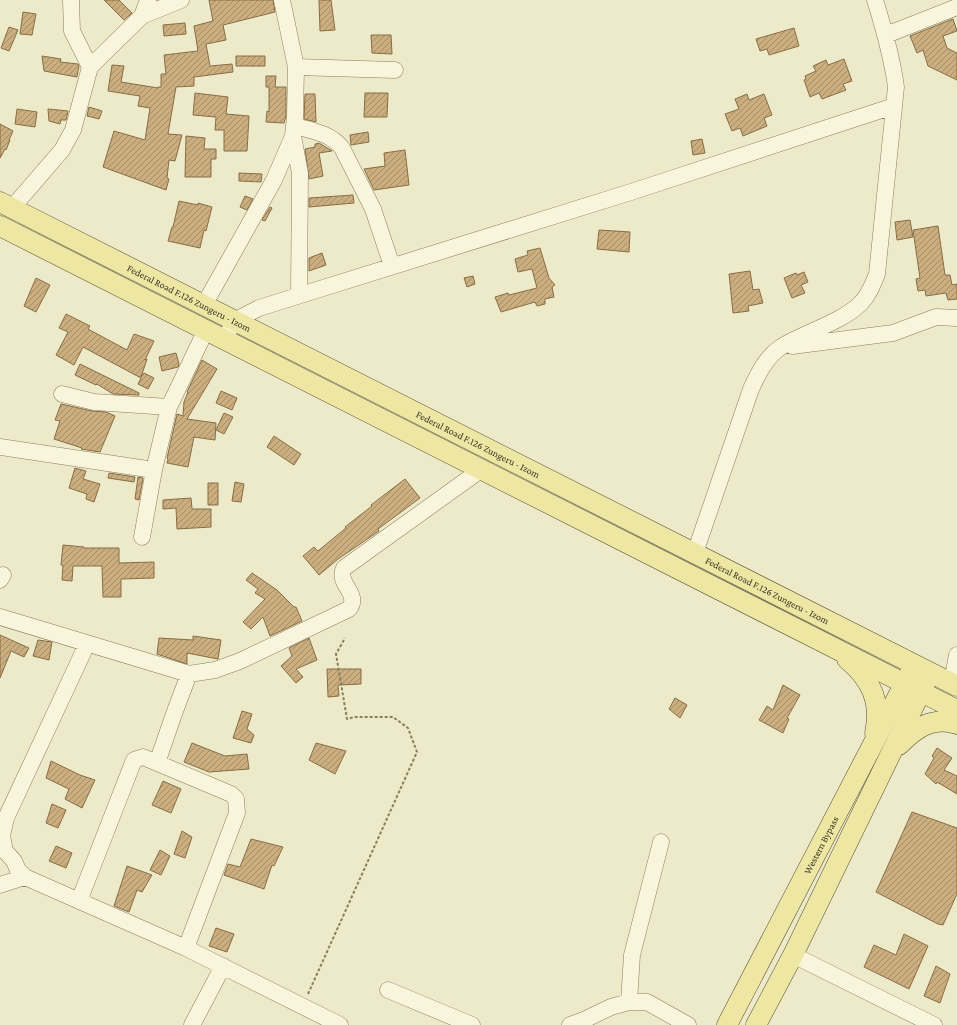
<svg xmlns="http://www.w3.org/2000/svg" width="957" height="1025" viewBox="0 0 957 1025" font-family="'Crimson Pro',serif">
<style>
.building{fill:url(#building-hatch);stroke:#886d44}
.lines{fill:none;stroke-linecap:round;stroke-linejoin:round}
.minor-casing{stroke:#897e5e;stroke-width:17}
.major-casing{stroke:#584b32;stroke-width:21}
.path{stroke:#897e5e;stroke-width:2;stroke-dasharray:3 2;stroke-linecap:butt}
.minor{stroke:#f8f5dc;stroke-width:16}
.major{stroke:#eee6a3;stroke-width:20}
.labels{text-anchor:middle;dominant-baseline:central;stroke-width:3;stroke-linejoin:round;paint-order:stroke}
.street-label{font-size:10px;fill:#3a3221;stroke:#f5f2d8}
</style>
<defs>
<pattern id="building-hatch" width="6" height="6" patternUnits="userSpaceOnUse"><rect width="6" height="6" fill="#caae80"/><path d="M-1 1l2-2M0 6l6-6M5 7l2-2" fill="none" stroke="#a58e68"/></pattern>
</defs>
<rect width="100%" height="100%" fill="#edeac9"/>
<path class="building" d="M104,0h15l13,13 -8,7z
M209,0h64l2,12 -52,13 3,15 -20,4 4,22 22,-2 1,8 -39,5v9l-18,1 -8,47 14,1 -7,26 -6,-1 -2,18 2,1 -3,11 -63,-23 11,-36 31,9 5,-32 -12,-2 2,-10 -32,-5 4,-26 12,1 -3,16 37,6v-1h3v-13h5l-2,-19 34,-4 -4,-25 19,-5z
M319,0h12l4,30 -15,1z
M23,12l13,2 -4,21 -12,-1z
M953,19l4,12 -14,5 4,12 10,5v27l-29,-14 -5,-16 -6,3 -7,-17z
M185,23l1,11 -22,2 -1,-11z
M9,27l9,3 -9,21 -8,-3z
M794,28l5,18 -30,9 -2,-6 -7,2 -4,-12z
M371,35h20l1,19 -20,-1z
M42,56l19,3 -1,3 18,2 1,2 -2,11 -33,-6z
M236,56h29v10h-29z
M844,59l8,22 -9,3 3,6 -24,9 -3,-6 -9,4 -6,-17 2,-1 -1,-3 11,-5 -3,-5 13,-6 2,5z
M266,76h10l-1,11h11v29l-2,7 -18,-1 1,-11 2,1v-25h-3z
M195,93l33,4 -2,17 23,2 -2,35h-23v-21h-9l1,-13 -23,-2z
M365,93h23l-1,24h-23z
M305,94h10l1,28 -12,-3z
M747,94l2,6 15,-6 8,21 -8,3 3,8 -24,10 -3,-8 -8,3 -7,-17 14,-5 -4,-10z
M89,107l13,4 -3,8 -12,-3z
M17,109l20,3 -2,15 -20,-3z
M48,109l20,2 -2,9h-5l-1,4 -11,-3z
M0,124l13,7 -4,9h1l-4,10 -1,-1 -5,9z
M368,132l1,10 -18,3 -1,-10z
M186,136l19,2 -1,11h12v10h-5v18h-26z
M702,139l3,14 -12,2 -2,-14z
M319,143l13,8 -13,2 4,23 -14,3 -4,-30 10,-2v-3z
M405,150l4,35 -35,5 -10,-21 21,-3 -1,-13z
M239,173l23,1 -1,8 -22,-1z
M353,195l1,8 -45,4v-9z
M245,196l8,3 -6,11 -7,-3z
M179,201l19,4v-2l14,4 -6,24 -2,-1 -4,18 -32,-7 4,-14h1z
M270,207l2,1 -7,13 -3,-1z
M910,220l3,17 -16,3 -2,-18z
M938,226l7,49h5l2,10 5,-1v15l-9,1 -2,-7 -20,3 -1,-6 -7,1 -2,-12 4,-1 -7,-48z
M599,230l31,2 -1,20 -32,-3z
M540,248l9,30 6,7 -3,2 2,10 -9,2v5l-8,2 -2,-4 -34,10 -6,-15 13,-4 1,2 28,-7 -5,-19 -14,3 -3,-13 13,-4 -1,-4z
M322,253l4,12 -17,6v-13z
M750,271l3,19 6,-1 4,14 -15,3 1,5 -16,2 -4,-39z
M804,272l4,10 -7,3 4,8 -13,5 -8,-20 12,-5 1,2z
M473,276l2,8 -8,3 -3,-9z
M36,278l14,7 -14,27 -12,-6z
M66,314l24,12 -2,3 39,21 7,-16 20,7 -9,19 2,-1 -6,18 3,-4 10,5 -6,11 -10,-5 3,-6 -58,-31 -9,18 -18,-10 12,-23 -9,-4z
M176,353l3,11 -1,3 -16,4 -3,-14z
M202,360l15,9 -30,50 29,4 -1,17 -21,-3 -6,30 -21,-4 1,-4 -1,-1 10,-44 6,2 1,-14 4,-10h-1z
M80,364l59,29v2l-26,-1 -16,-10 -1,1 -21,-10z
M221,391l16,7 -5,12 -16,-7z
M61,404l31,7 14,1 9,4 -15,36 -19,-3 1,-1 -28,-9 6,-18 -5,-1z
M224,413l9,4 -9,17 -8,-4z
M274,436l27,18 -7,11 -27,-18z
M75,468l11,3 -3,8 17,5 -6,18 -8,-3 1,-5 -18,-6z
M109,473l26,4 -1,5 -26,-4z
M138,477l5,1 -4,22 -4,-1z
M405,479l15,19 -42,31 1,2 -41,28 -19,16 -16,-19 11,-9 4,4 28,-23 -1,-1 27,-21 -1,-1z
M235,482l9,2 -3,18 -9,-1z
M208,483h10v22h-10z
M191,498l1,11h19v18l-34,2 -1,-21 -13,1v-9z
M63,545l21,2v1h35v15l35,-1v16l-33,1v18h-18l-1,-31h-29l-1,15 -10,-1 1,-15h-2z
M252,573l25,17 17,17h2l6,14 -32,15 -7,-19 -12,12 -8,-7 22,-23 -10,-6 3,-4 -12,-9z
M0,635l29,13 -5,9 -13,-6 -11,27z
M193,636l28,4 -3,19 -31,-6v11l-30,-10 2,-16 34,2z
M309,638l8,22 -21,9 7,8 -7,6 -15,-17 11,-10 -3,-8z
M38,640l14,2 -3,18 -16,-4z
M327,669h34v15l-23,1 1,11 -11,1z
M783,685l17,10 -13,23 2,1 -6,14 -24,-13 8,-14 6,4z
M675,698l12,7 -7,13 -11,-9z
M242,711l10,3 -5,15 7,6 -3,8 -18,-5z
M192,743l33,13 22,-2 2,15 -40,3 -25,-10z
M316,743l30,8 -11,23 -26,-14z
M937,748l15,10 -8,12 13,6v18l-20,-12 -1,2 -11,-10 9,-16 -2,-2z
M51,761l29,14 15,5 -13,28 -17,-9 4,-10 -23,-11z
M163,781l18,8 -10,24 -19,-8z
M52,804l14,6 -8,18 -12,-5z
M912,812l45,16v66l-14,31 -5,-1 -62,-32z
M182,831l10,6 -7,21 -11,-4z
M251,839l32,8 -9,19 -2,-1 -8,24 -40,-14 4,-11 12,3z
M56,846l16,7 -6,15 -17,-7z
M160,850l10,6 -9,19 -11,-5z
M127,866l25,9 -10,17 -5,-2 -8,22 -15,-6z
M216,928l18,6 -7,18 -18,-6z
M904,934l24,12 -19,43 -45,-22 10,-22 22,10z
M936,966l14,8 -10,29 -16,-7z"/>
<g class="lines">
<defs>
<path id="minor" d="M71,0l1,31 18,36
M142,16l39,-16
M886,35l71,-28
M296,67l99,3
M295,126c18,5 35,7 47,22l31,61 19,57
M293,136l7,37 -1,122
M12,208l50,-58 11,-20 17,-63 52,-51 6,-16
M204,305l70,-125 19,-44 2,-19 1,-50 -14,-67
M230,329l4,-8 25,-13 372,-116 263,-86
M792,346l101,-13 43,-16 21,1
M62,394l32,8 75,5
M0,447l154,23
M142,537l12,-67 15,-63 37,-77
M695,553l56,-164c7,-15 15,-32 30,-42 24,-15 60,-24 80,-44 8,-8 12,-19 16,-29l19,-187c-4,-30 -12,-58 -21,-87
M0,580l3,-5
M0,617l189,57 -14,37 -18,52
M87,644l-81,174 -4,18 3,15 9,10 4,9 7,7 161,71 154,77
M189,674l26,-4 25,-9 109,-52c12,-15 -13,-25 -5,-41l138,-99
M952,683l5,-28
M0,885l25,-8
M79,901l55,-141 9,-3 88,37 5,5 1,14 -51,135
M793,955l141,70
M388,990l84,35
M629,1002l3,-47 29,-113
M192,1025l31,-59
M570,1025l14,-5 27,-13 18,-5h18l41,23"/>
<g id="major">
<path id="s1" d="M0,202l957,484"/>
<path d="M0,226l957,484"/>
<path d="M847,659c24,20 35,43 28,74"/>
<path d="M899,745c17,-17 33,-29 58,-21"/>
<path id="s2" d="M727,1025l184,-354"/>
<path d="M756,1025l37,-70 134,-276"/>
</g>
</defs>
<use href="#minor" class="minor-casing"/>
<use href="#major" class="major-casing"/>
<path class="path" d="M308,994l109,-242 -9,-24 -15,-11h-39l-7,2 -11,-65 9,-16"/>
<use href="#minor" class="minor"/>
<use href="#major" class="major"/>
</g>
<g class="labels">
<g class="street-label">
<text stroke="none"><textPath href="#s1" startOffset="212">Federal Road F.126 Zungeru - Izom</textPath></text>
<text stroke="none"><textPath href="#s1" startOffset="536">Federal Road F.126 Zungeru - Izom</textPath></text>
<text stroke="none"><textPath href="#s1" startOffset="860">Federal Road F.126 Zungeru - Izom</textPath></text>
<text stroke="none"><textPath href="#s2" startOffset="203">Western Bypass</textPath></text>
</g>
</g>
</svg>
